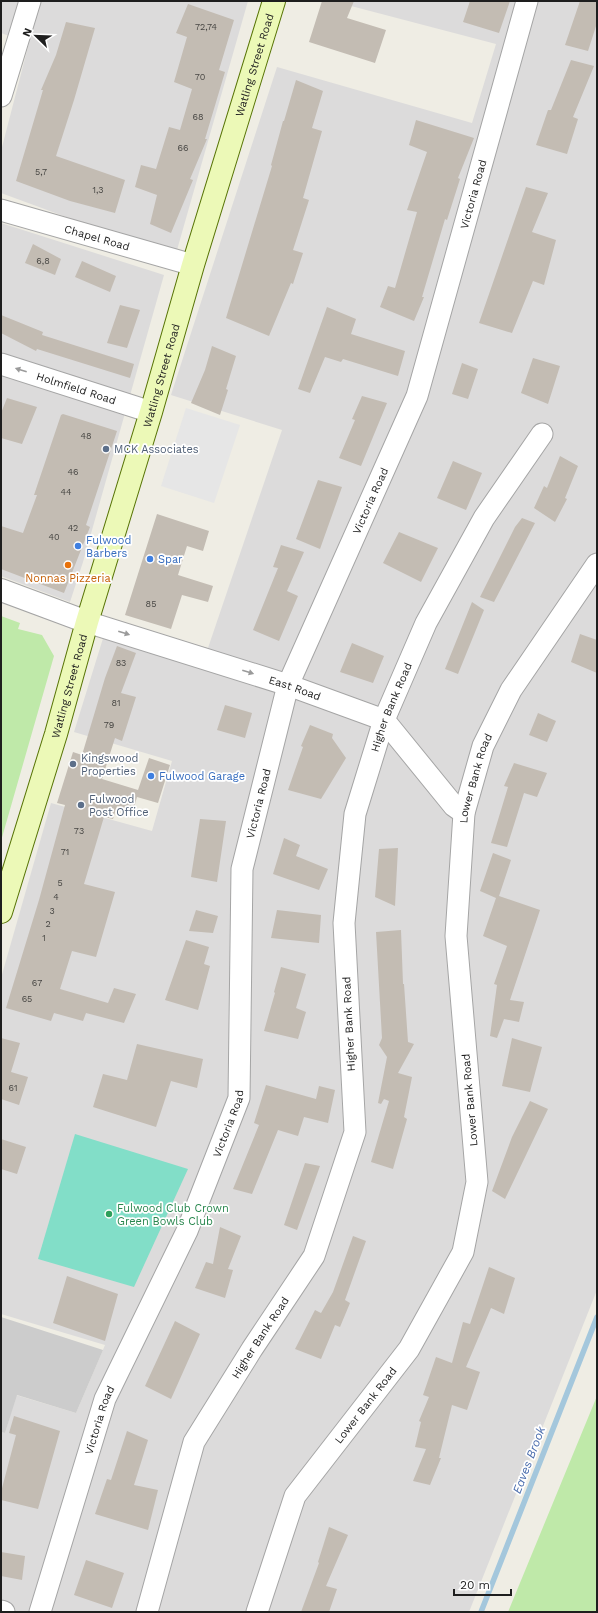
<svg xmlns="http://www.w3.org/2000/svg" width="598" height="1613" viewBox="0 0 598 1613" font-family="'Work Sans',sans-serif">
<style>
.residential{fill:#dcdbdb}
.religious{fill:#ccc}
.grass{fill:#bfe9a9}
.pitch{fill:#82dec8}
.parking{fill:#e6e6e6}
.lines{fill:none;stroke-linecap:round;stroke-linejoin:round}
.stream{stroke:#a4c7dc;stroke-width:5.5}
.building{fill:#c3bcb3}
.minor-casing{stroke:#a5a5a5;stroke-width:23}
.tertiary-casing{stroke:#a5a5a5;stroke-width:24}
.secondary-casing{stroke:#577405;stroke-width:24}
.minor{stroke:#fff;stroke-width:21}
.tertiary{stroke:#fff;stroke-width:22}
.secondary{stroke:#ecf9b7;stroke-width:22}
.oneway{fill:#9a9a9a}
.service-dot{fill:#5c6f8a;stroke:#fff;stroke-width:1.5}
.shop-dot{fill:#3f7fe0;stroke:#fff;stroke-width:1.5}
.food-dot{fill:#e8710a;stroke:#fff;stroke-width:1.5}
.leisure-dot{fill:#2e9e5b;stroke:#fff;stroke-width:1.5}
.labels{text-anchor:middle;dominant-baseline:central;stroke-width:3.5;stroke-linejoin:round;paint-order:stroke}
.number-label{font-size:9px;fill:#474643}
.street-label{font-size:11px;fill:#1e1e1e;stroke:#fff}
.service-label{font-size:11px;fill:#4e5e75;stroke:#fff;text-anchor:start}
.shop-label{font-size:11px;fill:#366cbe;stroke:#fff;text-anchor:start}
.food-label{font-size:11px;fill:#c56008;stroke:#fff}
.leisure-label{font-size:11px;fill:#27864d;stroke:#fff;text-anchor:start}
.water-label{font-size:12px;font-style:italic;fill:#4b6dad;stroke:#fff}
</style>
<rect width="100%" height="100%" fill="#efede4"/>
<path class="residential" d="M1,1h247l-73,256 -174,-64v-42l28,-108 -28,-10z
M332,1h265v1289l-128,322h-468v-180l4,1 11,-38 60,18 29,-68 -104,-31v-336l50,-175 101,28 20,-70 -98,-29 35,-113 99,29 74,-218 -111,-35 106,-328 195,56 24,-79z
M1,223l163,52 -81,287 -13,40 -69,-26z"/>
<path class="religious" d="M1,1317l102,33 -27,63 -59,-18 -12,38 -4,-1z"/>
<path class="grass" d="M1,616l19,7 -2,6 24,6 12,21 -53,185z
M597,1396v216h-89z"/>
<path class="pitch" d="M75,1134l113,35 -54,118 -96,-28z"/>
<path class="parking" d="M186,408l54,17 -26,78 -53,-17z"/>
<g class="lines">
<path class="stream" d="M481,1612l116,-295"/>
</g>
<path class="building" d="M322,1h32l-7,17 39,12 -11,33 -66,-21z
M470,1h40l-11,32 -36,-11z
M580,1h17v22l-9,28 -23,-6z
M188,4l46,16 -15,50 6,2 -20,67h2l-17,40 3,1 -22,53 -21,-9 7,-29 -22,-8 6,-22 15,4 13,-42 11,3 12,-41 -18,-7 13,-45 -11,-4z
M66,22l29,6 -21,72 -18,56 69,24 -10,33 -45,-12 -54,-20 27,-91h-2l15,-35z
M571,60l23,6 -21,51 5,2 -11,35 -31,-9 12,-35h3z
M296,80l27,11 -11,37 10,3 -19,67 6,2 -16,50 10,3 -10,31 -2,-1 -22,53 -43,-18 46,-152 -1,-1 12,-44h1z
M416,120l58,18 -16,40 2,1 -13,41 -2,-1 -23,78h2l-10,24 -34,-14 8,-21 7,2 22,-76 -10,-2 20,-58 -18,-7z
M526,187l22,6 -16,39 24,8 -12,45 -11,-4 -21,52 -33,-10z
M33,244l28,15 -6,16 -30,-12z
M82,261l34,15 -6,16 -35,-15z
M120,305l20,5 -13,38 -20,-5z
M327,307l29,12 -5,15 54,17 -7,25 -55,-17 -2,3 -16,-5 -15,36 -12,-4z
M1,315l42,17 -1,3 92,29 -4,14 -93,-29 -1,2 -35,-18z
M212,346l24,10 -10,33 2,1 -8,25 -29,-12 14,-33z
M533,358l27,8 -12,38 -27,-11z
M462,363l16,6 -10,30 -16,-5z
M362,396l25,7 -26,63 -22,-8 16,-38 -3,-1z
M7,398l30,9 -15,37 -21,-6v-25z
M63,414l54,17 -31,94 4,2 -26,66 -63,-24v-43l22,7 14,-38h-3l27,-80z
M560,456l18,10 -13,32 2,1 -12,23 -21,-14 10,-22 3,2z
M453,461l29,12 -16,37 -29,-12z
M318,480l24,7 -22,62 -24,-10z
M157,514l52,17 -6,20 -16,-5 -9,29 35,11 -5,16 -26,-7 -11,34 -46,-14z
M522,518l13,5 -41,79 -14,-5 35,-70z
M399,532l39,16 -17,34 -38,-19z
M281,545l23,7 -17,39 11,5 -19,45 -26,-11 25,-62 -5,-1z
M472,602l12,8 -26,64 -13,-5z
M580,634l17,6v33l-26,-11z
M352,643l32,13 -11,27 -33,-11z
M117,646l19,7 -15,40 15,4 -14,44 -7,-3 -13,41 36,11 11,-32 21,7 -12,38 -21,-6 -4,14 -16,-5 -4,13 -9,-2 -20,67 31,8 -19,65 -24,-6 -12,38 48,14 6,-15 22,6 -12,29 -38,-10 -3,8 -29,-8 -3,8 -45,-13 33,-108 26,-95 -8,-2 16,-51 9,3 23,-77z
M225,705l27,8 -7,25 -28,-8z
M538,713l18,8 -9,21 -18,-7z
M310,725l23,9 -1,4 14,20 -25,41 -33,-9 15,-43 -2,-1z
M514,763l33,10 -10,24 -13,-4 -17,54 -16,-4 17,-56 -4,-1z
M200,819l26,2 -9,61 -26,-5z
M284,838l16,7 -4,11 32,13 -9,21 -46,-16z
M398,848l-3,58 -20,-9 4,-48z
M493,853l18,7 -12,36 41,14 -30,90 14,2 -5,20 -15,-3 -7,19 -7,-2 7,-51 -3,-1 13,-38 -24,-10 13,-38 -16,-7z
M196,910l22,6 -5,17 -24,-2z
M277,910l44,5 -2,28 -48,-5z
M401,930l2,54h1l4,58 6,2 -16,29 14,4 -8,40 3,2 -14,50 -22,-7 18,-61 -5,-2 -3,5 -3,-1 9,-46 -8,-12 3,-7 -6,-106z
M186,940l23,7 -5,17 6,2 -12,44 -33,-10z
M281,967l25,7 -10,34 10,4 -8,27 -34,-8 11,-38 -1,-1z
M1,1038l19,5 -9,29 17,5 -9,28 -18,-6z
M512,1038l30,9 -12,45 -28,-6z
M137,1044l66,15 -6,29 -26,-7 -15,46 -63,-20 10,-33 24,6z
M266,1085l50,14 3,-13 16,4 -7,33 -24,-6 -6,19 -20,-6 -26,64 -19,-5 26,-64 -5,-2z
M530,1101l18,8 -43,90 -13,-8 20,-54z
M1,1139l25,8 -9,27 -16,-5z
M305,1163l15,3 -23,64 -13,-5z
M220,1227l21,9 -13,33 5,1 -8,28 -30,-10 11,-26 7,2z
M353,1236l13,5 -21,59 5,3 -10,24 -5,-2 -14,34 -26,-10 20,-39 6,3 12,-21z
M489,1267l26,11 -11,36 -13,-6 -25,59 14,5 -13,38 -15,-5 -13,53h2l-11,27 -17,-4 13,-32 -11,-2 6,-25 -2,-1 10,-24 -6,-2 13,-38 16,6 11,-41 7,2z
M67,1276l51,18 -13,47 -52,-18z
M175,1321l25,13 -29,65 -26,-13z
M14,1416l46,15 -22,78 -37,-9v-8l15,-57 -7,-2z
M127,1431l21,9 -14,45 24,5 -10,40 -53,-16 12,-35 4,1z
M329,1527l19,8 -22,51 11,3 -8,23h-28l18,-49 -1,-1z
M1,1552l24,4 -3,24 -21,-4z
M86,1560l38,13 -12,35 -38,-13z"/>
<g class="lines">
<defs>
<g id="minor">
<path d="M1,96l29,-95"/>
<path id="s1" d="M1,210l192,55"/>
<path id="s2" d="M1,364l150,48"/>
<path id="s3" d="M87,622l201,63 96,35 70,86 10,7"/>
<path d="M1,1611l3,1"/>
<path id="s4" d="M40,1612l65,-213 82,-168 52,-133 3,-229 46,-184 129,-289 110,-395"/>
<path id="s5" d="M147,1612l47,-170 58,-93 62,-93 41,-124 -11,-209 11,-109 29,-94 42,-97 58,-105 58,-84"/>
<path id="s6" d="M257,1612l38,-116 114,-147 54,-97 14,-70 -21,-246 8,-123 19,-67 28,-56 86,-126"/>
</g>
<path id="tertiary" d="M1,590l86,32"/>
<g id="secondary">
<path id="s7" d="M1,912l55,-178 31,-112 64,-210 42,-147 81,-264"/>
</g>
</defs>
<use href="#minor" class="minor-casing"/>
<use href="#tertiary" class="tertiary-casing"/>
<use href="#secondary" class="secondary-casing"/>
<use href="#minor" class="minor"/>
<use href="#tertiary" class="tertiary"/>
<use href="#secondary" class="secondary"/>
</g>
<defs><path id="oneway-solid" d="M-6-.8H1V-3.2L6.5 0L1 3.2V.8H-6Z"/></defs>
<g class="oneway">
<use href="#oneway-solid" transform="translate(21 370) rotate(-162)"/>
<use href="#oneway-solid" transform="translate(124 633) rotate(17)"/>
<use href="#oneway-solid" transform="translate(248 672) rotate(17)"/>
</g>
<g class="service-dot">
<circle cx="106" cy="449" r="4"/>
<circle cx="73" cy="764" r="4"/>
<circle cx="81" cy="805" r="4"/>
</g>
<g class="shop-dot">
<circle cx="78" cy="546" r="4"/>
<circle cx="150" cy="559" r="4"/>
<circle cx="151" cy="776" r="4"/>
</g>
<circle class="food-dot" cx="68" cy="565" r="4"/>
<circle class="leisure-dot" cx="109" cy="1214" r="4"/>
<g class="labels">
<g class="number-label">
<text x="206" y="27">72,74</text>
<text x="200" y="77">70</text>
<text x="198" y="117">68</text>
<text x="183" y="148">66</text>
<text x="41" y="172">5,7</text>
<text x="98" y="190">1,3</text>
<text x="43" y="261">6,8</text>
<text x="86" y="436">48</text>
<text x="73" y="472">46</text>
<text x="66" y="492">44</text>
<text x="73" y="528">42</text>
<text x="54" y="537">40</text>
<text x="151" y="604">85</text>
<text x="121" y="663">83</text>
<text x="116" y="703">81</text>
<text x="109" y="725">79</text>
<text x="79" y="831">73</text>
<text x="65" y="852">71</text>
<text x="60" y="883">5</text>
<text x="56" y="897">4</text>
<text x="52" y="911">3</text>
<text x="48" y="924">2</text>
<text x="44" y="938">1</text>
<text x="37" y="983">67</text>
<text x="27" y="999">65</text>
<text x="13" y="1088">61</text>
</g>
<g class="street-label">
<text stroke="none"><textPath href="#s7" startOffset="884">Watling Street Road</textPath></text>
<text stroke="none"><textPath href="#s4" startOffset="1497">Victoria Road</textPath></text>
<text stroke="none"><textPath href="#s1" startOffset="100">Chapel Road</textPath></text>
<text stroke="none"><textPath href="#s7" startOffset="560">Watling Street Road</textPath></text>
<text stroke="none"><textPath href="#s2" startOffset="79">Holmfield Road</textPath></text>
<text stroke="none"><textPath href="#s4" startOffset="1173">Victoria Road</textPath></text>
<text stroke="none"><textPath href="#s7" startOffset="236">Watling Street Road</textPath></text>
<text stroke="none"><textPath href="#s3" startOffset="218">East Road</textPath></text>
<text stroke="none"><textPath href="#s5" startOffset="960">Higher Bank Road</textPath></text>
<text stroke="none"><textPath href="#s6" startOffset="897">Lower Bank Road</textPath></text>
<text stroke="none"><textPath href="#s4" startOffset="849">Victoria Road</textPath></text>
<text transform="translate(349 1024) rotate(-93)">Higher Bank Road</text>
<text transform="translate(470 1100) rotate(-95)">Lower Bank Road</text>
<text stroke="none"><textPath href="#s4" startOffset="525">Victoria Road</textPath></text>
<text stroke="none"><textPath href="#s5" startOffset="300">Higher Bank Road</textPath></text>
<text stroke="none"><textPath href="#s6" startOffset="237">Lower Bank Road</textPath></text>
<text stroke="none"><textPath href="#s4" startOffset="201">Victoria Road</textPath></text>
</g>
<g class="service-label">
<text x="114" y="449">MCK Associates</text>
<text x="81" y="758">Kingswood<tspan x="81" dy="13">Properties</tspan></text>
<text x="89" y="799">Fulwood<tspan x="89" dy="13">Post Office</tspan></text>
</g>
<g class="shop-label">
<text x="86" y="540">Fulwood<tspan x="86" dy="13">Barbers</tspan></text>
<text x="158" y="559">Spar</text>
<text x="159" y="776">Fulwood Garage</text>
</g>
<g class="food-label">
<text x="68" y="578">Nonnas Pizzeria</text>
</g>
<g class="leisure-label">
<text x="117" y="1208">Fulwood Club Crown<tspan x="117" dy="13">Green Bowls Club</tspan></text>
</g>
<g class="water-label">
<text transform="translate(529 1460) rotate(-69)">Eaves Brook</text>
</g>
</g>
<rect width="598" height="1613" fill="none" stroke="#1e1e1e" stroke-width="4"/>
<g transform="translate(36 36) rotate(293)" stroke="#ffffff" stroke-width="3" paint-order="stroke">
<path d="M0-3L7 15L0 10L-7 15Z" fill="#1e1e1e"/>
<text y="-6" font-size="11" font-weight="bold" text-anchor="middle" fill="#1e1e1e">N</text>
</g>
<path d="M454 1589v6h57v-6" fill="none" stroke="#1e1e1e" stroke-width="2"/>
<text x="460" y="1589" font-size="12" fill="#1e1e1e" stroke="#ffffff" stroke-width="3" paint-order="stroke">20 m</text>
</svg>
